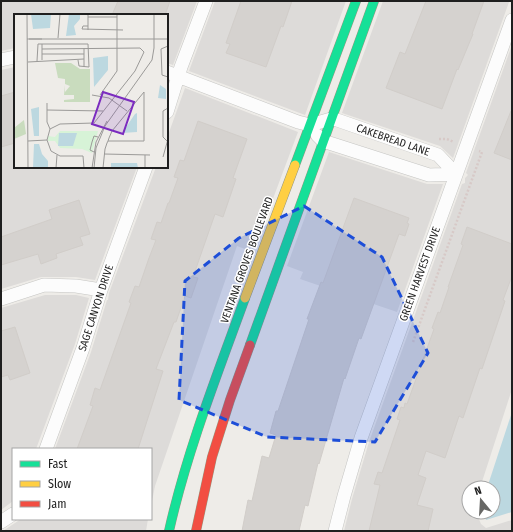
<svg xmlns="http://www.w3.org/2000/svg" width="513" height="532" viewBox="0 0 513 532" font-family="'Fira Sans Condensed',sans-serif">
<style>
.residential{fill:#dddbd9}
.water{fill:#bcd8e0}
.building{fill:#d5d2cf;stroke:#d1cdc9}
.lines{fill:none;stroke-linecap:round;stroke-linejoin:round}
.street-casing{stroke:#c6c6c4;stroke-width:14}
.fast-casing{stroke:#969780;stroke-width:10}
.slow-casing{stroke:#969780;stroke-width:10}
.jam-casing{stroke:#969780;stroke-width:10}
.path{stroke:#d7c9c7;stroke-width:2.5;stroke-dasharray:2 2;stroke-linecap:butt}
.street{stroke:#fcfcfc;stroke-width:13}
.fast{stroke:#16e098;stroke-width:9}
.slow{stroke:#ffcf43;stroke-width:9}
.jam{stroke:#f24e42;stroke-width:9}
.marked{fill:#1d4ed8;fill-opacity:0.2;stroke:#1d4ed8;stroke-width:3;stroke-dasharray:8 5;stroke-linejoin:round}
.labels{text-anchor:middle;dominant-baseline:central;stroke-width:3;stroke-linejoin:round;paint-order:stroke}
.street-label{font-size:11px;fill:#1f1f1f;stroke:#fff}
.inset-road{fill:none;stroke:#9b9a98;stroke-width:1}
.view{fill:#7b2cbf;fill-opacity:0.15;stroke:#7b2cbf;stroke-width:2}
.inset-edge{fill:none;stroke:#1f1f1f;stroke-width:2}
</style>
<rect width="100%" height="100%" fill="#eeece8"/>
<path class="residential" d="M1,1h196l-24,64 -6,-2v-48h-152v33l-14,3z
M215,1h131l-41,114 -116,-44z
M383,1l126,1 -56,156 -13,-12 -98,-33z
M512,45v344l-32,99h-11v24h7l5,12 5,4 26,-8v11h-168l8,-32 17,-57 93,-258 3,-1v-5l3,-3 -2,-2z
M15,67v100h122l-42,113 -19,-3h-35l-40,12v-219z
M185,88l113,44 -45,120 -16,-6 -82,240 -4,20v-57h-96l36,-97 16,-52h1l1,-7 47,-126h11v-29z
M329,152l98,32h16l-46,128 -97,-33 3,-7 -16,-6z
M45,295h31l13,3 -14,46 -39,105h-23v52l-12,9v-202z
M21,519h127l-2,12h-143z"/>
<path class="water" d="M512,412v100l-26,8 -3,-8h10v-24h-6z"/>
<path class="building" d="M118,1h52l-5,14h-53z
M241,1h51l-9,26 -2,-1 -15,41 -40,-14 4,-9 -4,-1z
M426,1h58l-12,33h1l-15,36 -1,-1 -15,40 -56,-21 14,-36 5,2z
M15,92v51l-14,4v-51z
M511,111l1,1v48l-18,-7z
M198,121l49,18 -14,39 3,1 -13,38 -8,-3 -22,63 5,1 -7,20 -6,-2 -9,26h-2l-18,47 7,2 -25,78h-61l16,-43 -3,-1 5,-17 5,2 31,-87 -2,-1 6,-16 4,1 10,-29 7,-18 -5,-1 6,-17 4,1 7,-20h1l9,-25 -4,-1 6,-17 4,1z
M354,198l55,20 -2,5 2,1 -4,12 -6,-2 -38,105 -2,-1 -14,41 -1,-1 -25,86 -1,-1 -10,43 -3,-1 -6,26h-57l6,-31 4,1 10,-45 7,2 7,-23 -6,-2 6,-22h2l31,-92h-2l14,-37 2,1z
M79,200l11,34 -10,3 3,8 -27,9 1,4 -16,6 -3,-10 -37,11v-28l51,-18 -3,-9z
M467,227l45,17v32l-9,24 2,1 -23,68 -2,-1 -17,50 -4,-2 -14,42 -19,-7 -8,24 8,3 -9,27 16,4 -5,22h-59l11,-46 -6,-1 4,-12 4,1 18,-53 -3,-1 4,-12 3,1 1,-5 2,1 27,-75 -2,-1 6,-16 2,1 9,-26h-1l15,-42 -2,-1z
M15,327l15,46 -20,7 -2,-5 -7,2v-46z"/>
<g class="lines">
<defs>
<path id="street" d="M1,60l14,-3
M167,72l131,50 12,3 21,-6 6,1 101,35 18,19
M167,112l14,-45 25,-66
M317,135l6,6 106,34 27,-1
M1,299l43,-14 32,1 25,4
M46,449l37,-101 18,-58 45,-123
M1,522l12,-8
M335,531l9,-35 17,-58 151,-418"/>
<path id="fast" d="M295,165l61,-164
M250,345l124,-344
M169,531c18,-80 48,-156 76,-233"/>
<path id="slow" d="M245,298l50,-133"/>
<path id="jam" d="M196,531l16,-74 18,-57 20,-55"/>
</defs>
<use href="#street" class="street-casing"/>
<use href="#fast" class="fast-casing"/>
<use href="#slow" class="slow-casing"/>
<use href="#jam" class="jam-casing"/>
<path class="path" d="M439,139h8l7,3
M413,342l69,-190 -3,-1"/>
<use href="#street" class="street"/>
<use href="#fast" class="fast"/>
<use href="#slow" class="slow"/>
<use href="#jam" class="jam"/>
</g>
<path class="marked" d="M304,206l78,51 46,96 -53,89 -108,-5 -88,-37 6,-119 54,-43z"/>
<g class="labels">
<g class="street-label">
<text transform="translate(393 140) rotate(19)">CAKEBREAD LANE</text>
<text transform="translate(247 260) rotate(-70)">VENTANA GROVES BOULEVARD</text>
<text transform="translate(420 274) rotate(-70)">GREEN HARVEST DRIVE</text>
<text transform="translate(96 308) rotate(-72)">SAGE CANYON DRIVE</text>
</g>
</g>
<g transform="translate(14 14)">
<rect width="154" height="154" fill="#eeece8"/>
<path d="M41,49h16l9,6h10v33h-26v-2l10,-1v-4h-10l1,-10v7l5,-6 -5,-2v-5l-7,-1zM10,106l2,14 -12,5v-11z" fill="#c9dcbe"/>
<path d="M46,117h38l-6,22 -10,-4 -22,-1 -5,-7h-7v-5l7,1z" fill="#d7f3d7"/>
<path d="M17,0h20l-1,14 -17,1zM55,0h11v5l-6,7 2,9 -10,1zM94,42v14l-14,17 -1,-29zM146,71l6,4v10l-8,-1zM25,93v29h-5l-3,-27zM123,99v19l-15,1 13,-19zM45,119h18l-4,13h-15zM20,130h5l3,10 6,7v7h-15zM97,149h26l1,5h-27z" fill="#bcd8e0"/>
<path class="inset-road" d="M13,0l1,154M74,0v16M74,3h29M74,12h-5l-1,3 41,1M44,24l2,-24M13,25h141M15,25h13M154,32l-7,3 1,26 6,2M28,35l98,-1 4,4 -9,19 -41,52 -34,1 -10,5 -3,11 4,11 9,5h23l1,12M28,40h42M28,46v-16M23,47l1,-17h50l1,23 -10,-1 -1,-6M14,48l56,-3M70,53v-19M78,81l17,3 18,13M86,81l17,-24v-57M33,89v19l3,7M33,96l56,1M14,127l19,-1M153,127l-4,-4v-26l5,-3M80,138l-4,-2 2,-8 2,-6 4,1M90,140l46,1M149,143l5,-18M42,154l1,-13M78,154l4,-26 11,-21M80,154l2,-20 9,-22 47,-66 2,-12v-34M89,154l2,-19 2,-6 1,-2 1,-3 3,-7 32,-39v49h-36M131,154v-13"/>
<path class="view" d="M89,78l31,10 -11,32 -31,-10z"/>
<rect width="154" height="154" class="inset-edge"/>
</g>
<rect width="513" height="532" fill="none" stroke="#1f1f1f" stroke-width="4"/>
<rect x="12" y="448" width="140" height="72" fill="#ffffff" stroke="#a5a5a5"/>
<rect x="20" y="461" width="20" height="6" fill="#16e098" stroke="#a5a5a5"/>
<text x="48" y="468" font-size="12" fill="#1f1f1f">Fast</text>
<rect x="20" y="481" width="20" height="6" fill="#ffcf43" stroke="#a5a5a5"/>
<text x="48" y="488" font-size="12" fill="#1f1f1f">Slow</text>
<rect x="20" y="501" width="20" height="6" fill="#f24e42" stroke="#a5a5a5"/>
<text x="48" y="508" font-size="12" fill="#1f1f1f">Jam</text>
<g transform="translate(481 500) rotate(342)"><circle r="19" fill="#ffffff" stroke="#a5a5a5"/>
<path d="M0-3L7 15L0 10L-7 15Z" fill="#676765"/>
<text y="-6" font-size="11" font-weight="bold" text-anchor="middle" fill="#1f1f1f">N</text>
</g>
</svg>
